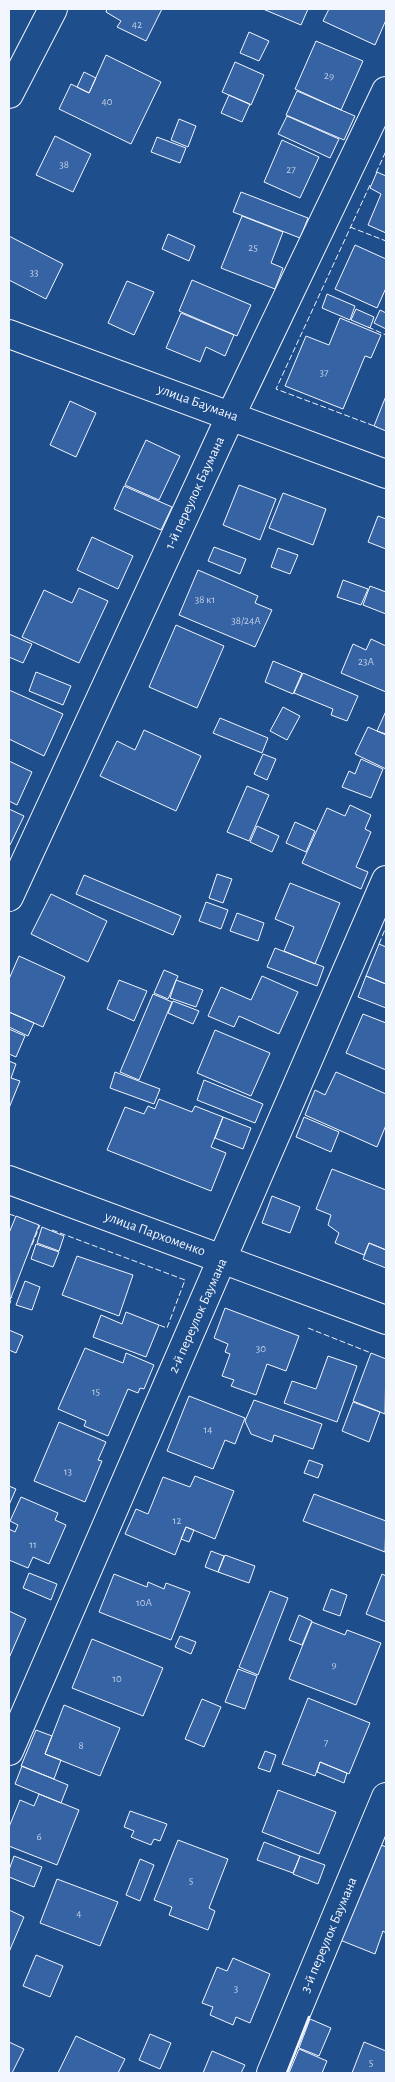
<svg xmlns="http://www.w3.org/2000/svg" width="395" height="2082" viewBox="0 0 395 2082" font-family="'Alegreya Sans',sans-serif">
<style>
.building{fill:#3563a3;stroke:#f2f6ff}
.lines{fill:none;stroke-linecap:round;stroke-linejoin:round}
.minor-casing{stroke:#f2f6ff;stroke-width:30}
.minor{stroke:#1f4e8c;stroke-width:28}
.fence{stroke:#f2f6ff;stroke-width:1;stroke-dasharray:6 2.5;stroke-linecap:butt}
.wall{stroke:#f2f6ff;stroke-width:2.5}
.labels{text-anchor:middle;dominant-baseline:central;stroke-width:4;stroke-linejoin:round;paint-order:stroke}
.number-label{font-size:11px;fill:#c3d1e8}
.street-label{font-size:14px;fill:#f2f6ff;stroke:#1f4e8c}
</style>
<rect width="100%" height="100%" fill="#1f4e8c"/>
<path class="building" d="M107,9h55l-16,32 -29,-14 4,-6 -15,-9z
M263,9h45l-7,16z
M329,9h57v11l-11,25 -52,-24z
M249,32l20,9 -10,20 -19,-8z
M316,41l47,20 -22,49 -46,-21z
M106,55l55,27 -30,62 -72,-35 12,-25 18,9z
M235,62l29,13 -13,30 -29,-13z
M84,72l12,6 -7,15 -12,-6z
M297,91l58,25 -11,24 -58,-25z
M229,95l21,9 -8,18 -21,-9z
M287,116l52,23 -9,19 -52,-24z
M179,119l17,7 -8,21 -17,-7z
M55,136l36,18 -18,38 -37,-17z
M157,137l29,11 -6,15 -29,-11z
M282,140l37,17 -19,41 -36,-16z
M377,172l9,4v57l-18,-8 13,-31 -11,-6z
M241,192l67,26 -8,20 -67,-26z
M242,216l41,16 -12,31 12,5 -8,21 -54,-21z
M168,234l27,12 -6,15 -27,-12z
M9,236l54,28 -17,35 -37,-19z
M355,245l31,14v29l-9,20 -42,-19z
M192,280l59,25 -14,31 -58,-25z
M127,281l27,11 -20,43 -26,-12z
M327,294l28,12 -5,14 -28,-12z
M356,309l18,8 -4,11 -19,-8z
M380,310l6,3v16l-12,-6z
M181,313l53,22 -9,21 -19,-9 -6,15 -34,-14z
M340,318l41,17 -10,23 -6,-2 -22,53 -58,-23 21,-50 23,9z
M386,396v35l-12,-5z
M70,401l26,12 -20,44 -26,-12z
M146,440l34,16 -21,44 -34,-15z
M239,485l37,14 -16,41 -37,-15z
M124,486l48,21 -11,23 -47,-21z
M283,493l43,16 -13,36 -44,-17z
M378,516l8,3v30l-18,-7z
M92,537l41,19 -15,33 -41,-19z
M214,547l32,12 -6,15 -32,-13z
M278,548l20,7 -8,19 -19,-7z
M198,570l60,26 -3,7 17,7 -17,37 -76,-32z
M343,580l25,9 -7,16 -24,-8z
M370,586l16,6v22l-23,-9z
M79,588l29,13 -29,62 -57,-26 22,-47 28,13z
M176,625l48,21 -27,62 -48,-21z
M9,634l23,10 -9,19 -14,-6z
M371,639l15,7v46l-45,-19 12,-29 13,6z
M273,661l29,12 -9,21 -28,-12z
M36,672l35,14 -8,19 -34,-14z
M303,673l55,23 -11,25 -16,-6 2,-6 -39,-16z
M9,690l54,24 -19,42 -35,-17z
M283,707l17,9 -13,24 -17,-9z
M386,711v23l-9,-3z
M220,718l48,20 -6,15 -49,-20z
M368,727l18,8v34l-31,-15z
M144,730l57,26 -25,55 -76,-35 17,-35 18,9z
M263,754l13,5 -9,21 -13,-6z
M361,759l22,10 -12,29 -29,-11 7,-16 6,3z
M9,761l23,11 -15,33 -8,-4z
M247,786l22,9 -20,46 -22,-9z
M350,805l21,10 -6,14 6,3 -15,35 12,5 -7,17 -59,-26 25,-55 18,8z
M9,809l15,7 -14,29 -1,-1z
M295,822l20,9 -9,21 -20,-9z
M257,826l22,10 -7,16 -22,-10z
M217,874l15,5 -9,24 -14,-5z
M84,875l97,41 -8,19 -97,-41z
M290,883l50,20 -25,61 -31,-13 10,-24 -19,-8z
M51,894l56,27 -19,41 -57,-28z
M206,902l22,8 -7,19 -22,-8z
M237,913l27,10 -6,18 -28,-10z
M379,944l7,3v37l-20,-8z
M275,948l49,19 -7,19 -50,-19z
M19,956l46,21 -22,50 -34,-15v-33z
M164,970l14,6 -10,23 -14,-6z
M262,976l36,16 -19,42 -40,-18 -5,11 -26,-11 13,-29 30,13z
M366,976l20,8v24l-28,-11z
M119,980l28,11 -13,30 -27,-12z
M176,980l27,10 -7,17 -26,-9z
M153,994l19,8 -33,78 -19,-8z
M173,1001l26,10 -6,13 -25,-11z
M9,1012l25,11 -6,13 -19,-9z
M363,1014l23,9v47l-40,-17z
M9,1029l16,7 -9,21 -7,-3z
M215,1030l55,23 -19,43 -54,-23z
M9,1061l7,3 -5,14 9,3 -11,27z
M115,1072l45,17 -6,15 -44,-16z
M336,1072l50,22v31l-9,22 -72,-32 10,-25 10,5z
M204,1080l59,24 -8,19 -58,-23z
M159,1099l33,13 3,-6 28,11 -12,30 15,6 -15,38 -104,-41 18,-43 19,7 4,-8 7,3z
M223,1117l28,11 -8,21 -28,-11z
M304,1117l35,15 -8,20 -35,-15z
M332,1169l54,21v60l-17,-7 -5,12 -29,-12 4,-10 -11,-8 3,-10 -15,-6z
M272,1196l28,11 -10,26 -28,-10z
M16,1216l23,9 -29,75 -1,-67z
M42,1227l22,9 -5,15 -22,-8z
M369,1243l17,7v18l-23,-9z
M36,1244l23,8 -6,15 -22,-8z
M77,1256l56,19 -14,41 -57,-21z
M25,1281l15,6 -8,23 -16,-5z
M225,1308l74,28 -13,35 -19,-7 -11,31 -25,-9 3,-6 -12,-4 8,-22 -5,-2 3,-8 -14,-6z
M126,1312l33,13 -13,32 -53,-20 8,-22 21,9z
M9,1330l14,6 -7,17 -7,-3z
M85,1348l38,15 3,-10 28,12 -10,24 -4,-1 -2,5 -10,-4 -20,47 -24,-10 2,-5 -28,-12z
M371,1353l15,6 -1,55 -32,-13z
M328,1356l29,10 -20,56 -53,-19 8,-22 24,8z
M189,1396l56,22 -10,26 -10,-4 -12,29 -46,-18z
M254,1400l68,24 -9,25 -39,-14 -2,7 -21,-8 -6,-13z
M353,1402l27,10 -11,30 -27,-11z
M59,1422l47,20 -8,18 4,1 -17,41 -51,-21z
M309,1460l14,5 -5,13 -14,-5z
M195,1476l39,15 -19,48 -29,-12 -11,28 -50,-21 11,-25 12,5 15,-37 27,10z
M9,1486l7,3 -7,16z
M314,1494l72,27 -1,31 -82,-31z
M21,1497l37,16 -3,7 11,5 -17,39 -16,-7 -5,11 -19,-8v-31l6,3 3,-7 -8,-4z
M186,1527l8,3 -5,12 -8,-3z
M211,1551l13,5 -6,16 -13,-5z
M225,1555l30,11 -6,17 -31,-11z
M29,1573l28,11 -6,16 -28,-12z
M114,1574l33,13 1,-5 16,7 2,-6 24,9 -19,48 -72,-28z
M382,1574l4,2v46l-20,-8z
M331,1589l16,6 -7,21 -17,-6z
M270,1591l18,7 -30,77 -19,-8z
M9,1611l17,8 -17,39z
M299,1615l13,6 -10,24 -13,-5z
M312,1622l33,13 2,-5 34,13 -25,62 -67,-26z
M180,1636l16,6 -5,12 -16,-7z
M92,1639l71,29 -20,48 -71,-28z
M238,1669l19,7 -12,33 -20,-7z
M308,1698l62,25 -21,51 -29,-12 -5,14 -33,-12z
M202,1699l19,8 -17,40 -19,-8z
M64,1705l56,23 -20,48 -55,-22z
M36,1730l16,6 -7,18 16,6 -7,19 -33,-13z
M265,1751l11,4 -6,17 -12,-4z
M320,1762l27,11 -3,10 -27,-11z
M22,1766l46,19 -7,18 -46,-19z
M278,1790l58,22 -17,42 -57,-22z
M39,1794l40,16 -22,55 -48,-19v-19l11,-27 14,6z
M130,1811l37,13 -7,17 -6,-2 -3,6 -20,-8 3,-6 -10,-4z
M178,1840l50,19 -19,49 6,3 -7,19 -39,-15 3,-8 -18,-7z
M264,1842l36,14 -7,17 -36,-13z
M376,1843l10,4v86l-3,-2 -8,23 -35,-14z
M14,1856l28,11 -8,20 -25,-10v-7z
M300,1856l25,9 -7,19 -25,-10z
M140,1859l14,6 -14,36 -14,-6z
M57,1879l61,23 -18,44 -60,-23z
M9,1910l15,7 -15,35z
M36,1955l27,11 -13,31 -27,-11z
M233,1958l37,16 -20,49 -14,-6 -3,8 -23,-10 3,-8 -11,-4 15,-36 10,4z
M310,2019l21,9 -12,28 -20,-8z
M150,2034l21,9 -11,26 -21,-9z
M76,2036l49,23 -7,14h-60z
M9,2042l15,7 -12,24h-3z
M364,2042l22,9v22h-34z
M299,2049l28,12 -5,12h-33z
M212,2051l33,14 -4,8h-38z"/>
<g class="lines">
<defs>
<path id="minor" d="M9,94l44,-85
M9,334l377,140
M9,897l222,-482 155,-324
M9,1180l377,140
M9,1751l377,-871
M271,2073l115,-276"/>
</defs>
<use href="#minor" class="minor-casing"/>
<use href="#minor" class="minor"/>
<path class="fence" d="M376,173l10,-22
M370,185l-94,204 101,38
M350,227l36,14
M368,327l18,8
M379,944l7,-17
M9,1214l6,2
M52,1230l133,50 -18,48 -8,-3
M32,1245l8,-20
M9,1306l3,-9
M308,1328l63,25"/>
<path class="wall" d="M287,2073l22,-56"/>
</g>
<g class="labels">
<g class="number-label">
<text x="137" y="24">42</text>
<text x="329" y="75">29</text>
<text x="107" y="101">40</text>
<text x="64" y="164">38</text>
<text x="291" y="169">27</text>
<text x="253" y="247">25</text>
<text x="34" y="272">33</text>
<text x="324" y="372">37</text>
<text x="205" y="599">38 к1</text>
<text x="246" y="620">38/24А</text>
<text x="366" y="661">23А</text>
<text x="261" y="1348">30</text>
<text x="96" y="1391">15</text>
<text x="208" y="1429">14</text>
<text x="68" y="1471">13</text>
<text x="177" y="1520">12</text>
<text x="33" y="1544">11</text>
<text x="144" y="1602">10А</text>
<text x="334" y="1664">9</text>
<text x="117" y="1678">10</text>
<text x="326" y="1742">7</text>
<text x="81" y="1745">8</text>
<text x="39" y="1836">6</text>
<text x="191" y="1880">5</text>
<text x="79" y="1913">4</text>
<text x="236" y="1988">3</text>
<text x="371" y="2062">5</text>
</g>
<g class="street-label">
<text transform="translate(198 403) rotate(20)">улица Баумана</text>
<text transform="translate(195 493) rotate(-65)">1-й переулок Баумана</text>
<text transform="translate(155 1234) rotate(20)">улица Пархоменко</text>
<text transform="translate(198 1316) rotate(-66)">2-й переулок Баумана</text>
<text transform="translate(329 1935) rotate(-67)">3-й переулок Баумана</text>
</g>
</g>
<rect width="395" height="2082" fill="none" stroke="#f2f6ff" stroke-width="20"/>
</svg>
